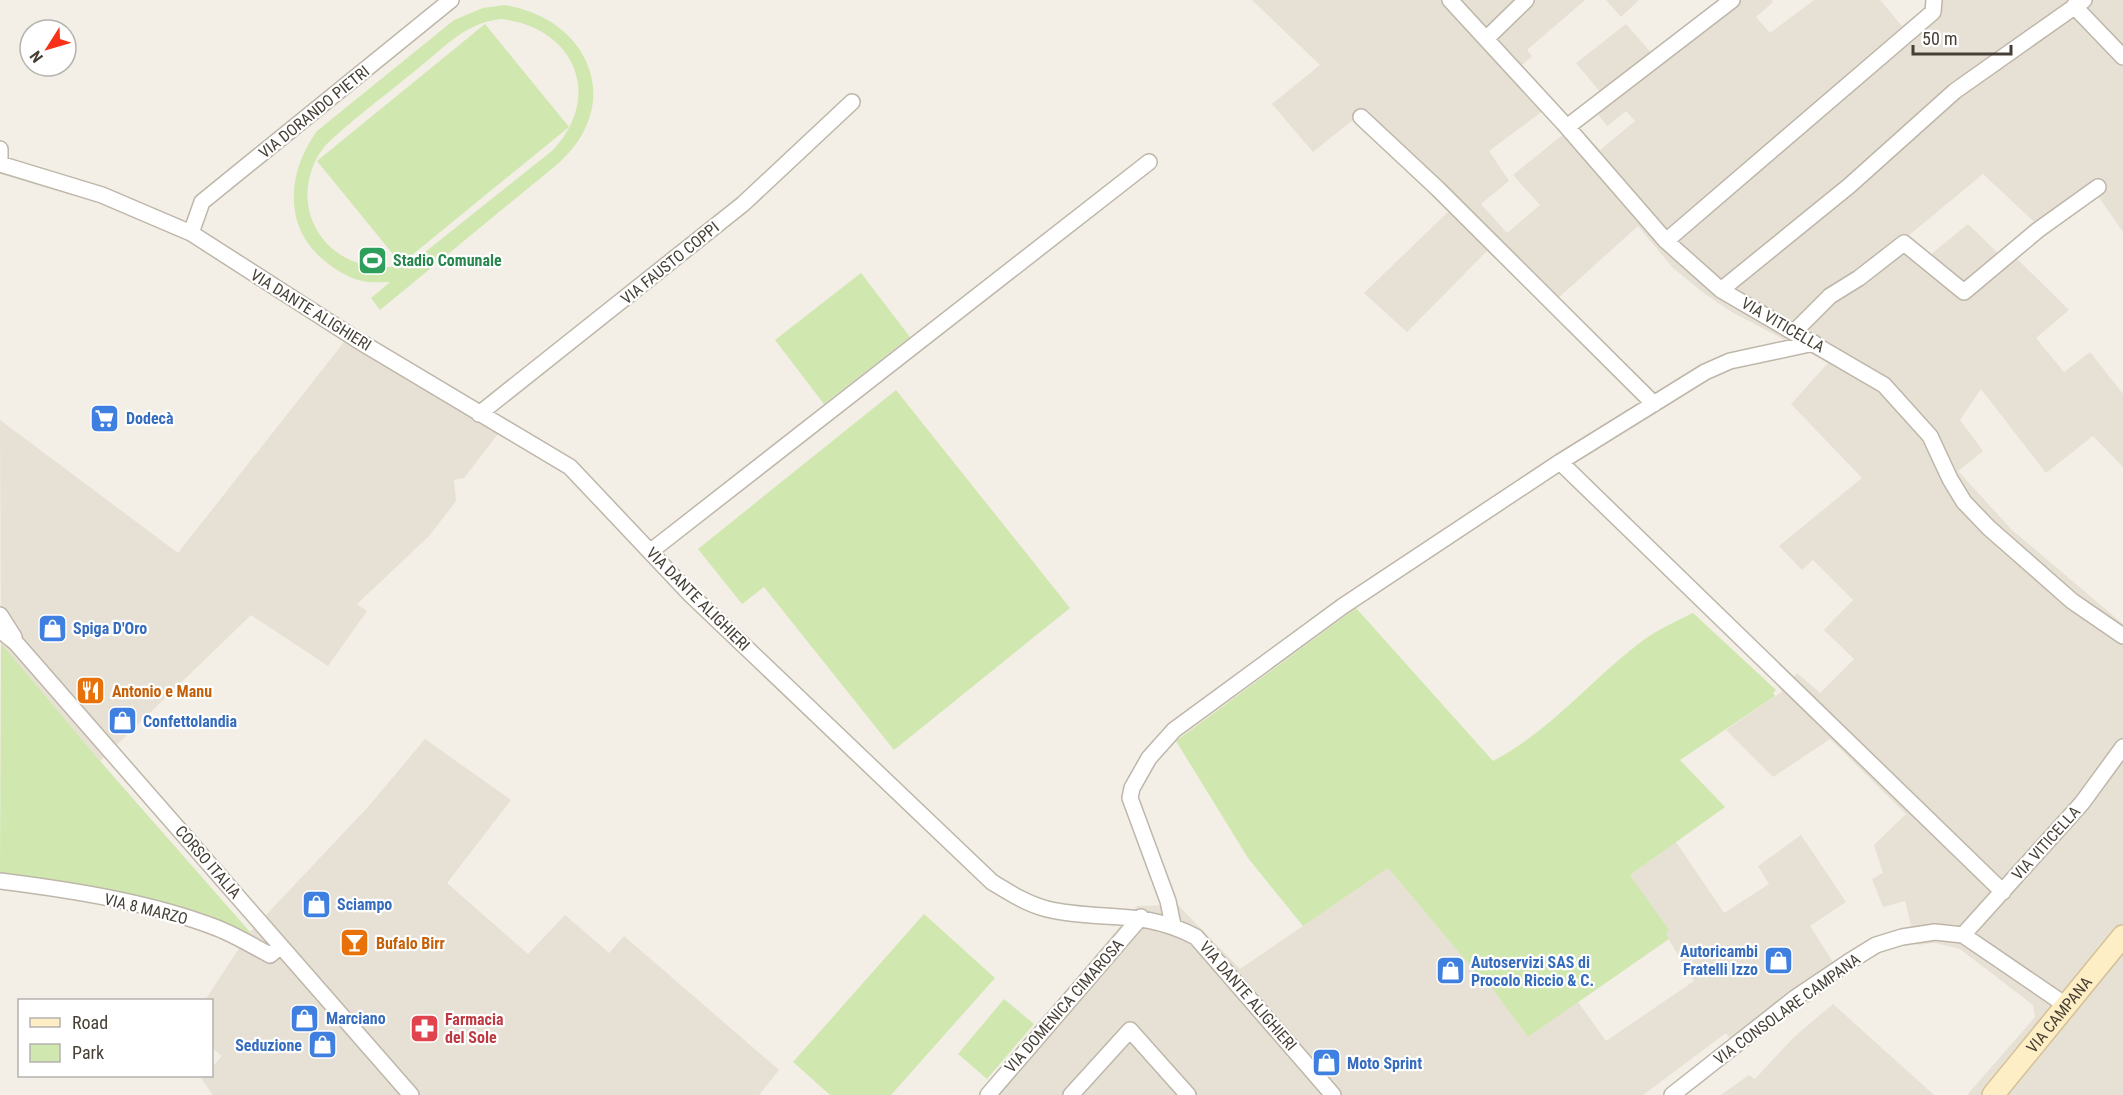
<svg xmlns="http://www.w3.org/2000/svg" width="2123" height="1095" viewBox="0 0 2123 1095" font-family="'Roboto Condensed',sans-serif">
<style>
.residential{fill:#e7e0d4}
.green{fill:#d0e7af;fill-rule:evenodd}
.lines{fill:none;stroke-linecap:round;stroke-linejoin:round}
.minor-casing{stroke:#beb6a9;stroke-width:18}
.secondary-casing{stroke:#d3c096;stroke-width:24}
.minor{stroke:#fff;stroke-width:15}
.secondary{stroke:#feeec5;stroke-width:21}
.labels{text-anchor:middle;dominant-baseline:central;stroke-width:4.5;stroke-linejoin:round;paint-order:stroke}
.street-label{font-size:16px;fill:#463f35;stroke:#fff}
.leisure-label{font-size:16px;font-weight:bold;fill:#27864d;stroke:#fff;text-anchor:start}
.shop-label{font-size:16px;font-weight:bold;fill:#366cbe;stroke:#fff;text-anchor:start}
.food-label{font-size:16px;font-weight:bold;fill:#c56008;stroke:#fff;text-anchor:start}
.health-label{font-size:16px;font-weight:bold;fill:#be3a42;stroke:#fff;text-anchor:start}
</style>
<rect width="100%" height="100%" fill="#f3efe6"/>
<path class="residential" d="M1252,0h333l-58,50 5,6 -10,9 33,37 -66,49 20,30 -28,23 26,29 33,-28 -27,-30 63,-51 24,26 35,-29 -9,-10 -19,15 -18,-24 12,-9 -25,-30 50,-39 26,30 70,-54h50l1,2 -17,15 14,16 44,-33h66l22,26 27,-22 1,4 12,-8h181v232l-25,-36 -53,36 -62,-58 -75,62 22,19 38,-31 33,32 7,-6 61,60 -33,28 28,34 26,-20 33,42v73l-30,-31 -47,37 -65,-84 -21,31 23,31 -25,20 53,58 112,95v471h-156l68,-78 -2,-12 -73,-56 -25,-6 -19,2 -11,-44 -22,6 -11,-28 11,-6 -9,-28 32,-31 -76,-75 -57,38 -47,-47 54,-37 17,-20 23,20 34,-34 -30,-29 29,-30 -40,-40 -11,10 -23,-24 83,-68 -71,-74 37,-41 -98,-52 -25,-17 -32,-26 -35,-42 -92,83 -59,-58 -80,81 -43,-39 86,-83 -96,-91 -41,33 -41,-48 48,-39z
M1606,0h33l-18,17z
M344,342l154,92 -34,44 -10,2 2,21 -27,35 -72,68 10,7 -39,55 -77,-51 -151,146 -99,-118 -1,-223 178,133z
M425,739l86,61 -64,83 81,71 37,-39 44,38 15,-17 155,134 -20,25h-546l-12,-17 11,-2v-9l10,-11 -10,-8v-48h-7l45,-68 118,-125z
M1801,835l45,67 -36,24 33,52 -103,75 -14,-20 -83,62h-665l159,-189 41,-1 62,64 148,-101 94,112 3,-2 43,59 50,-35 28,39 88,-60 -28,-46 2,-5 -38,-55 46,-33 48,71 45,-29 -11,-18z
M1833,1004l101,91h-213l28,-20 6,4 39,-42z"/>
<path class="green" d="M504,5c83,12 122,96 56,157l-180,148 -9,-12 19,-16c-9,0 -19,1 -28,-1 -13,-3 -26,-11 -36,-19 -44,-34 -39,-90 -9,-131l137,-111 29,-12zM501,19c73,8 103,76 52,131l-139,111c-62,25 -126,-30 -101,-95 4,-10 10,-19 18,-26 27,-25 57,-47 85,-70 18,-14 35,-32 55,-42 9,-5 19,-8 30,-9z
M485,24l84,103 -168,137 -84,-103z
M861,273l49,64 -86,67 -49,-64z
M896,390l174,218 -176,142 -130,-163 -22,17 -44,-55z
M1356,608l137,153c56,-29 95,-78 144,-116 16,-13 37,-23 56,-32l83,77 -3,3 2,3 -95,64 45,47 -95,68 39,55 -3,5 3,4 -141,98 -43,-58 -3,1 -94,-112 -85,58 -55,-68 -72,-117z
M1,643l99,118 150,171 -3,5 -247,-61z
M924,914l71,64 -104,117h-61l-37,-33z
M1004,999l30,25 -47,55 -29,-25z"/>
<g class="lines">
<defs>
<path id="minor" d="M1450,0l117,127 99,114 55,49 163,95 46,51 20,43 14,23 25,26 83,73 51,35
M2074,6l49,51
M1486,39l40,-39
M1361,117l77,72 216,215
M1567,127l165,-127
M0,149v13
M0,164l102,31 89,38 168,108 211,126 121,128 301,287c18,11 35,22 55,27 55,13 94,-1 149,28l137,158
M191,233l11,-31 249,-202
M1666,241l267,-229 1,-12
M1721,290l128,-104 106,-95 129,-91
M1794,332l36,-36 29,-18 45,-35 60,49 74,-62 60,-43
M479,414l264,-210 109,-102
M1560,462l443,430
M651,551l498,-389
M0,615l14,22
M0,630l16,13 395,452
M0,881c71,9 150,21 217,47 18,7 36,18 53,27l11,-9
M1173,925l-5,-24 -38,-103 2,-10 17,-30 25,-28 169,-124 217,-144 145,-90 25,-11 84,-18
M1963,935l119,-132 41,-56
M988,1095l153,-178
M1071,1095l59,-65 58,65
M1672,1095l123,-97 55,-37 26,-16 26,-8 33,-5 28,3 104,71"/>
<g id="secondary">
<path id="s1" d="M1993,1095l130,-159"/>
</g>
</defs>
<use href="#minor" class="minor-casing"/>
<use href="#secondary" class="secondary-casing"/>
<use href="#minor" class="minor"/>
<use href="#secondary" class="secondary"/>
</g>
<defs>
<symbol id="stadium-square" viewBox="-11 -11 22 22"><rect x="-9" y="-9" width="18" height="18" rx="4" fill="#2e9e5b" stroke="#fff"/><path d="M0-5a6.5 5 0 1 0 0 10a6.5 5 0 1 0 0-10ZM-3.5-1.8h7v3.6h-7Z" fill="#fff"/></symbol>
<symbol id="supermarket-square" viewBox="-11 -11 22 22"><rect x="-9" y="-9" width="18" height="18" rx="4" fill="#3f7fe0" stroke="#fff"/><path d="M-6-5.5h2.5l.6 2H6L4.5 2H-2.5L-4.4-4H-6ZM-1.5 3.2a1.3 1.3 0 1 0 .1 0ZM3 3.2a1.3 1.3 0 1 0 .1 0Z" fill="#fff"/></symbol>
<symbol id="shop-square" viewBox="-11 -11 22 22"><rect x="-9" y="-9" width="18" height="18" rx="4" fill="#3f7fe0" stroke="#fff"/><path d="M-5-2.5h2.3a2.7 3.5 0 0 1 5.4 0H5L5.5 6h-11ZM-1.5-2.5h3a1.5 2.3 0 0 0-3 0Z" fill="#fff"/></symbol>
<symbol id="restaurant-square" viewBox="-11 -11 22 22"><rect x="-9" y="-9" width="18" height="18" rx="4" fill="#e8710a" stroke="#fff"/><path d="M-5-6h1v4h1v-4h1v4h1v-4h1v5L-1.5 .5V6h-2V.5L-5-1ZM5-6V6H3V1.5H1.5Q1.5-4 5-6Z" fill="#fff"/></symbol>
<symbol id="bar-square" viewBox="-11 -11 22 22"><rect x="-9" y="-9" width="18" height="18" rx="4" fill="#e8710a" stroke="#fff"/><path d="M-6-5H6L.8 .8V4.5H3.5V6h-7V4.5H-.8V.8Z" fill="#fff"/></symbol>
<symbol id="pharmacy-square" viewBox="-11 -11 22 22"><rect x="-9" y="-9" width="18" height="18" rx="4" fill="#e0444e" stroke="#fff"/><path d="M-2-6h4v4h4v4h-4v4h-4v-4h-4v-4h4Z" fill="#fff"/></symbol>
</defs>
<g fill-rule="evenodd">
<use href="#stadium-square" x="356" y="244" width="33" height="33"/>
<use href="#supermarket-square" x="88" y="402" width="33" height="33"/>
<use href="#shop-square" x="36" y="612" width="33" height="33"/>
<use href="#restaurant-square" x="74" y="674" width="33" height="33"/>
<use href="#shop-square" x="106" y="704" width="33" height="33"/>
<use href="#shop-square" x="300" y="888" width="33" height="33"/>
<use href="#bar-square" x="338" y="926" width="33" height="33"/>
<use href="#shop-square" x="1762" y="944" width="33" height="33"/>
<use href="#shop-square" x="1434" y="954" width="33" height="33"/>
<use href="#shop-square" x="288" y="1002" width="33" height="33"/>
<use href="#pharmacy-square" x="408" y="1012" width="33" height="33"/>
<use href="#shop-square" x="306" y="1028" width="33" height="33"/>
<use href="#shop-square" x="1310" y="1046" width="33" height="33"/>
</g>
<g class="labels">
<g class="street-label">
<text transform="translate(314 112) rotate(-39)">VIA DORANDO PIETRI</text>
<text transform="translate(670 263) rotate(-39)">VIA FAUSTO COPPI</text>
<text transform="translate(311 310) rotate(32)">VIA DANTE ALIGHIERI</text>
<text transform="translate(1783 325) rotate(30)">VIA VITICELLA</text>
<text transform="translate(698 599) rotate(45)">VIA DANTE ALIGHIERI</text>
<text transform="translate(2046 843) rotate(-48)">VIA VITICELLA</text>
<text transform="translate(208 862) rotate(49)">CORSO ITALIA</text>
<text transform="translate(146 909) rotate(14)">VIA 8 MARZO</text>
<text transform="translate(1248 996) rotate(49)">VIA DANTE ALIGHIERI</text>
<text transform="translate(1064 1006) rotate(-49)">VIA DOMENICA CIMAROSA</text>
<text transform="translate(1787 1009) rotate(-36)">VIA CONSOLARE CAMPANA</text>
<text stroke="none"><textPath href="#s1" startOffset="104">VIA CAMPANA</textPath></text>
</g>
<g class="leisure-label">
<text x="393" y="260">Stadio Comunale</text>
</g>
<g class="shop-label">
<text x="126" y="418">Dodecà</text>
<text x="73" y="628">Spiga D'Oro</text>
<text x="143" y="721">Confettolandia</text>
<text x="337" y="904">Sciampo</text>
<text x="1758" y="951" text-anchor="end">Autoricambi<tspan x="1758" dy="18">Fratelli Izzo</tspan></text>
<text x="1471" y="962">Autoservizi SAS di<tspan x="1471" dy="18">Procolo Riccio &amp; C.</tspan></text>
<text x="326" y="1018">Marciano</text>
<text x="302" y="1045" text-anchor="end">Seduzione</text>
<text x="1347" y="1063">Moto Sprint</text>
</g>
<g class="food-label">
<text x="112" y="691">Antonio e Manu</text>
<text x="376" y="943">Bufalo Birr</text>
</g>
<g class="health-label">
<text x="445" y="1019">Farmacia<tspan x="445" dy="18">del Sole</tspan></text>
</g>
</g>
<rect x="18" y="999" width="195" height="78" fill="#ffffff" stroke="#b5b2ae" stroke-width="1.5"/>
<rect x="30" y="1018" width="30" height="9" fill="#feeec5" stroke="#b5b2ae" stroke-width="1.5"/>
<text x="72" y="1029" font-size="18" fill="#463f35">Road</text>
<rect x="30" y="1044" width="30" height="18" fill="#d0e7af" stroke="#b5b2ae" stroke-width="1.5"/>
<text x="72" y="1059" font-size="18" fill="#463f35">Park</text>
<g transform="translate(48 48) rotate(233)"><circle r="28" fill="#ffffff" stroke="#b5b2ae" stroke-width="1.5"/>
<path d="M0-4.5L10 22L0 15L-10 22Z" fill="#f83118"/>
<text y="-9" font-size="16" font-weight="bold" text-anchor="middle" fill="#463f35">N</text>
</g>
<path d="M1913 45v9h98v-9" fill="none" stroke="#463f35" stroke-width="3"/>
<text x="1922" y="45" font-size="18" fill="#463f35" stroke="#ffffff" stroke-width="4.5" paint-order="stroke">50 m</text>
</svg>
